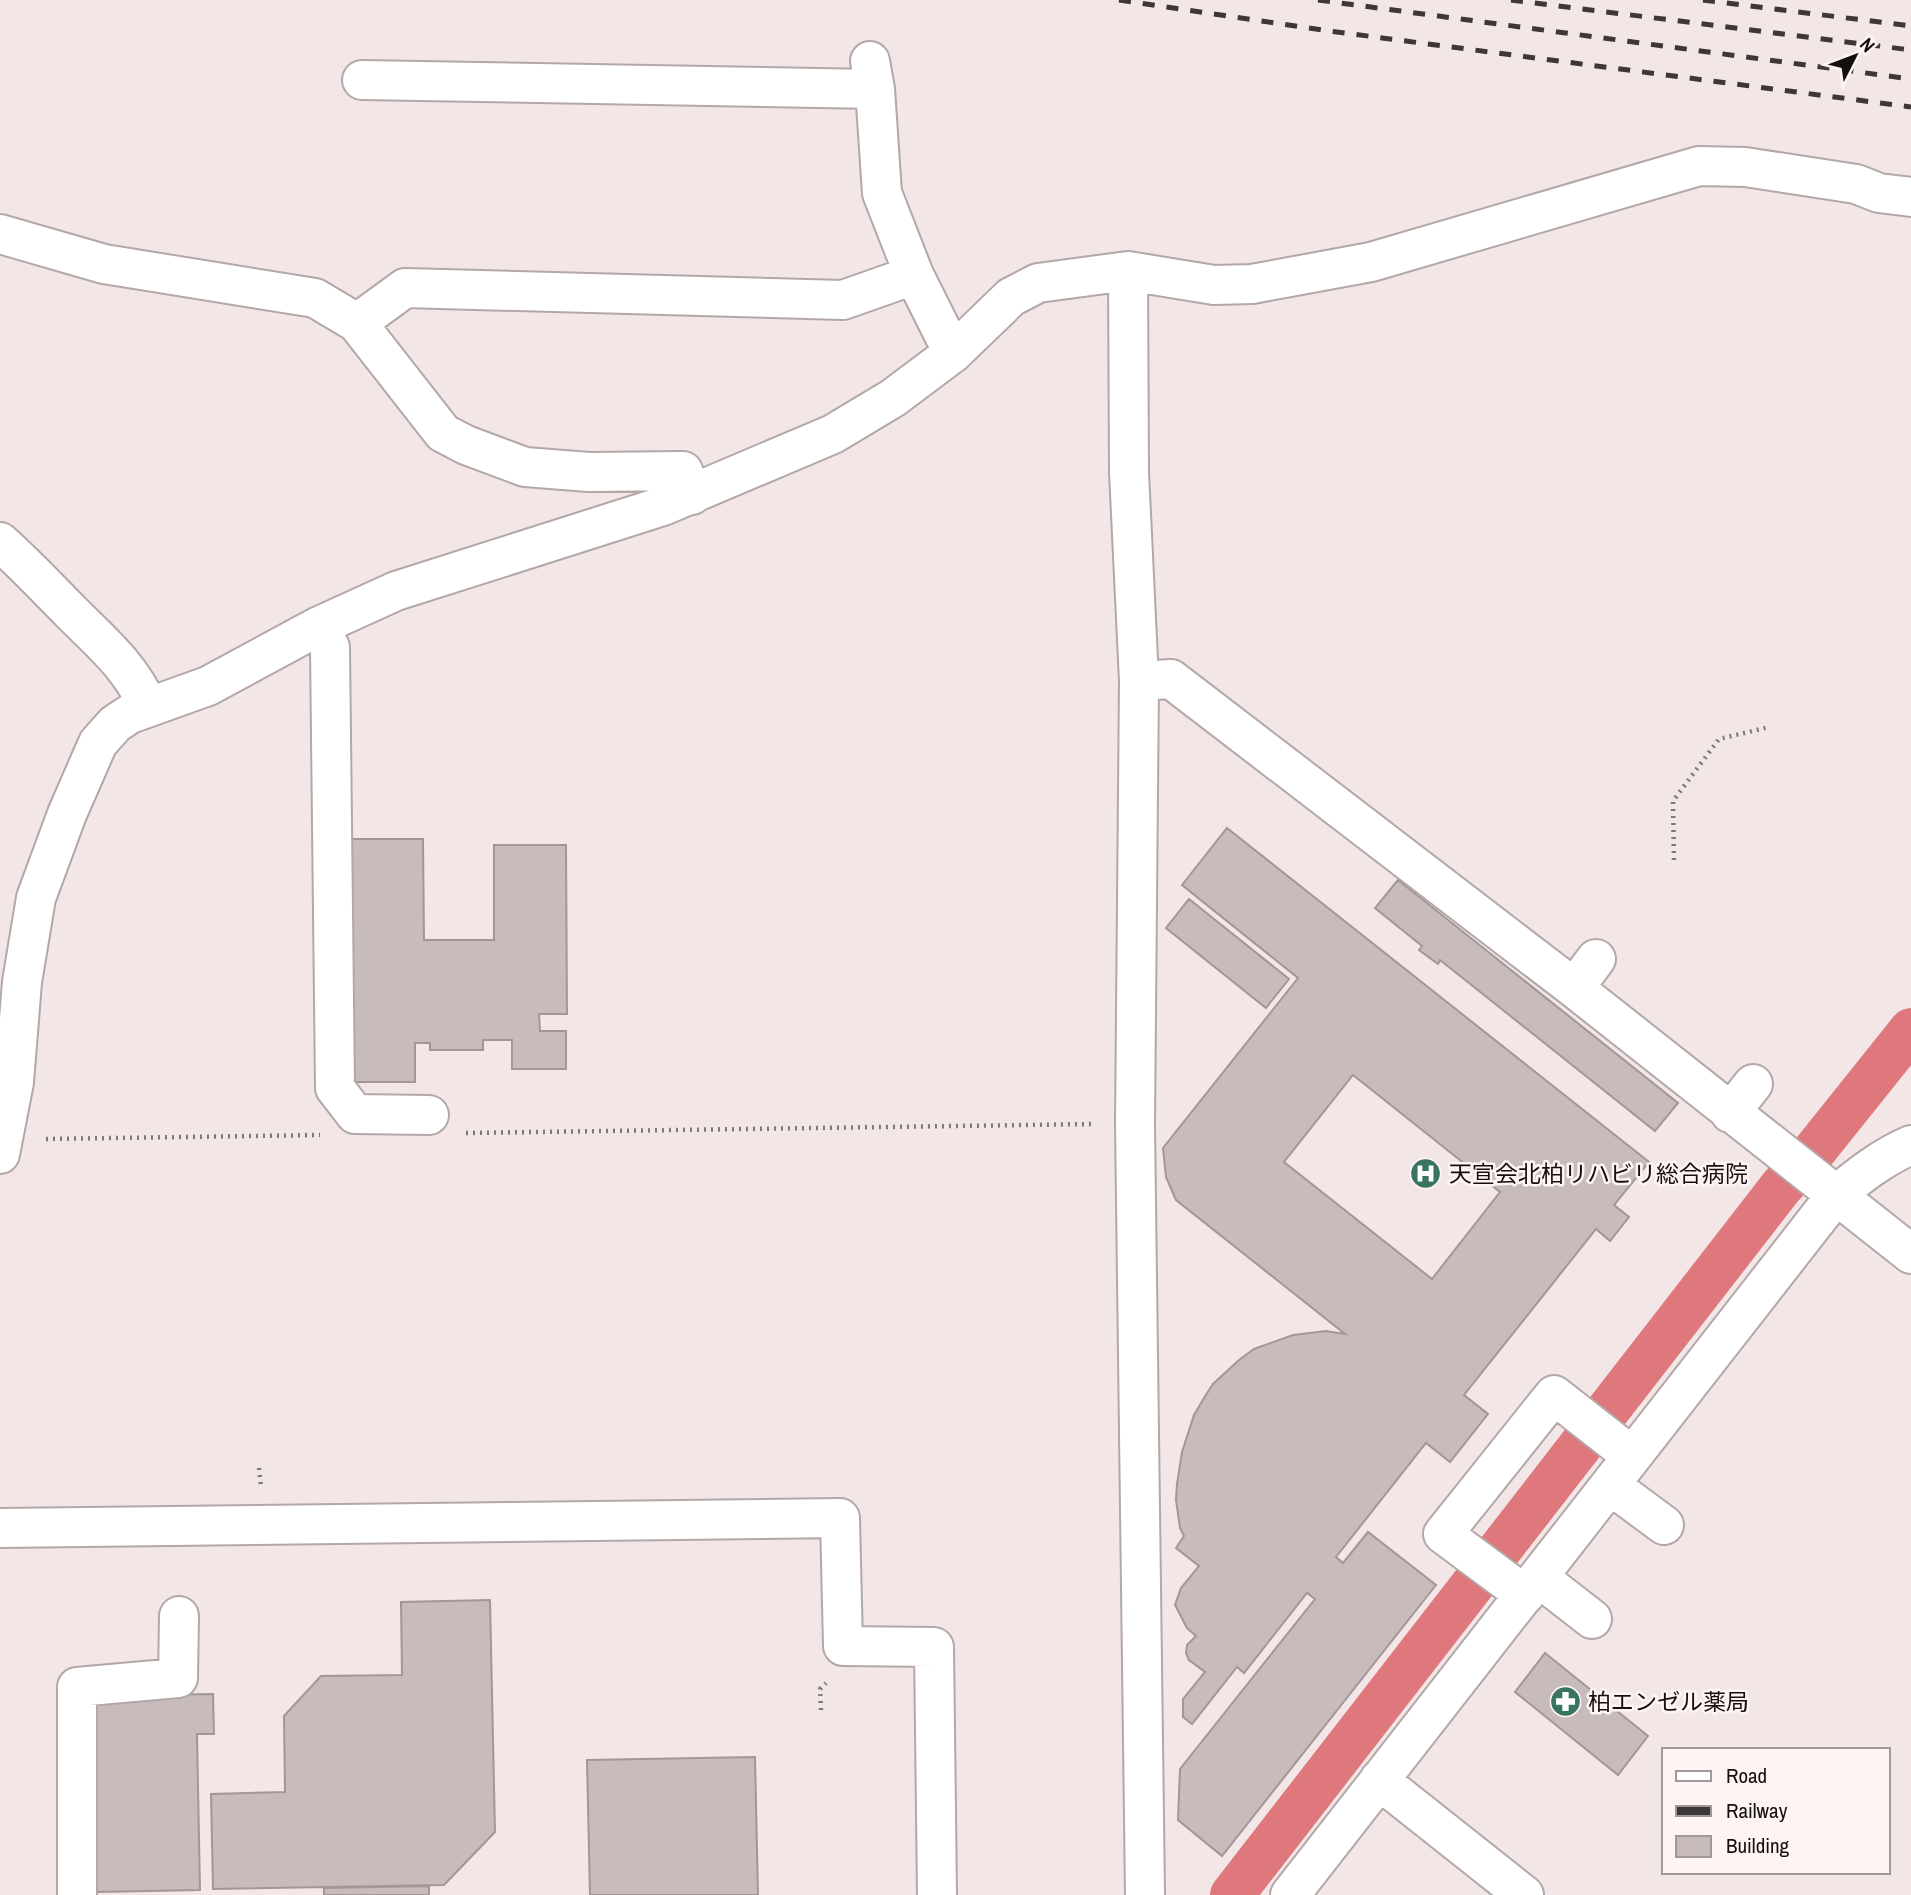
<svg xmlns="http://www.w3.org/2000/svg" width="1911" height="1895" viewBox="0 0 1911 1895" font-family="'Archivo Narrow','Noto Sans JP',sans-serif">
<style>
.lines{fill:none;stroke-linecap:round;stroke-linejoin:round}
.canal{stroke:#de787d;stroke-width:44}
.building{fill:#c8bbbb;stroke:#a29696;stroke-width:2;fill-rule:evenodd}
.minor-casing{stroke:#b4a7a7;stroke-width:42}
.path{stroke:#7f7777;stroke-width:4.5;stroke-dasharray:2 5;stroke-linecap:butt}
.minor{stroke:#fff;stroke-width:38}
.rail{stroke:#3d3737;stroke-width:5;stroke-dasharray:12 12;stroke-linecap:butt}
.labels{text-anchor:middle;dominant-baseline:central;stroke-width:5;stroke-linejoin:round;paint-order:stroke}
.poi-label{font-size:23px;fill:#141010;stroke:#fff4f4;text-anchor:start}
</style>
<rect width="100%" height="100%" fill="#f3e6e6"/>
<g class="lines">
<path class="canal" d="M1232,1895l549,-708 34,-37 96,-120"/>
</g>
<path class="building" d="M1227,828l422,334 -35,43 15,12 -19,24 -14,-12 -132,166 24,19 -38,48 -24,-19 -90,114 7,6 25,-31 68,53 -214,271 -44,-36 2,-51 135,-170 -8,-6 -63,80 -7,-6 -45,57 -9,-7v-18l22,-27 -16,-12 -3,-7 1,-8 9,-9 -9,-8 -12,-23 6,-17 18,-22 -23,-18 8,-12 -4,-8 -4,-28 1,-16 5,-32 12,-37 10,-17 9,-14 26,-24 15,-11 39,-14 33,-4 19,3 -169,-134 -10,-23 -3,-29 135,-170 -116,-93zM1353,1075l147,117 -68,87 -148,-117z
M341,839h82l1,101h70v-95h72l1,169h-28l1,17h26v38h-54v-29h-29v10h-53v-7h-15v39h-71z
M1398,880l280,223 -23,28 -215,-171 -2,4 -19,-14 3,-4 -47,-38z
M1189,899l100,80 -23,29 -100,-80z
M490,1600l5,232 -51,53 -231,4 -2,-95 74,-2 -1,-76 37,-40 81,-1 -1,-73z
M1545,1653l103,83 -30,39 -103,-83z
M213,1694l1,40h-17l3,156 -104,2 -4,-196z
M755,1757l3,138h-168l-3,-135z
M429,1886v9h-105v-7z"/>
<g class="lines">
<defs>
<path id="minor" d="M870,61l5,28 7,104 32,82 39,78
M362,80l513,9
M0,234l104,30 211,34 42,25 48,-35 438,12 71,-25
M1128,271l1,201 10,209 -4,443 10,771
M357,323l86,110 23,12 59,22 64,5 94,-1 9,24
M0,542c26,23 49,48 73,72 31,31 56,51 75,92
M319,626l11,21 5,441 20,26 74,1
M1139,681l32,-2 403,309 337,266
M1574,988l22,-29
M1730,1113l23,-29
M0,1154l14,-72 8,-100 14,-84 31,-84 31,-71 17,-19 15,-10 78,-28 111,-60 77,-35 267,-85 170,-72 60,-36 60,-45 58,-56 27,-14 90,-12 86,14 38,-1 119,-22 328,-96 46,1 111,17 23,9 32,4
M1610,1485l54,40
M0,1528l840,-10 3,128 91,1 3,248
M1538,1577l54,42
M1525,1595l-82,-61 111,-139 78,61
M1379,1780l145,115
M77,1895v-208l101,-9 1,-62
M1290,1895l546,-700c24,-20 47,-38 75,-50"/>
</defs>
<use href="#minor" class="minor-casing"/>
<path class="path" d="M1674,860l-1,-59 46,-62 50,-12
M466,1133l628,-9
M46,1139l274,-4
M259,1468l2,18
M821,1710l-1,-21 6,-6"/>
<use href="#minor" class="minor"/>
<path class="rail" d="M1119,0l210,31 582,76
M1318,0l593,79
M1511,0l400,50
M1703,0l208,26"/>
</g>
<defs>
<symbol id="hospital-disc" viewBox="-11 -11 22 22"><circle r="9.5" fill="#38745f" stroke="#fff4f4"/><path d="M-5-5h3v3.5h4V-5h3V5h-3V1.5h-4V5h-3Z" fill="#fff"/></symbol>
<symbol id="pharmacy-disc" viewBox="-11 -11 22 22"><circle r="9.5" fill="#38745f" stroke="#fff4f4"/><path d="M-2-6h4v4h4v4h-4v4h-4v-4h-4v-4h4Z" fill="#fff"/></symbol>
</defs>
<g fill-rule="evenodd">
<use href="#hospital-disc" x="1408" y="1156" width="35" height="35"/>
<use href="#pharmacy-disc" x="1548" y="1684" width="35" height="35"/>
</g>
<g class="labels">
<g class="poi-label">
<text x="1449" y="1173">天宣会北柏リハビリ総合病院</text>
<text x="1588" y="1701">柏エンゼル薬局</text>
</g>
</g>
<rect x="1662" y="1748" width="228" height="126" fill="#fff4f4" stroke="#a19999" stroke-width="2"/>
<rect x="1676" y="1771" width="35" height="10" fill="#ffffff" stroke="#a19999" stroke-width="2"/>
<text x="1726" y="1783" font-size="21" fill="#141010">Road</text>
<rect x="1676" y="1806" width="35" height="10" fill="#3d3737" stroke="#a19999" stroke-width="2"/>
<text x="1726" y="1818" font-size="21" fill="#141010">Railway</text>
<rect x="1676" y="1836" width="35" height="21" fill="#c8bbbb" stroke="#a19999" stroke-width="2"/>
<text x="1726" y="1853" font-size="21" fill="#141010">Building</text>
<g transform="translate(1855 56) rotate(48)" stroke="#fff4f4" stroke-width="5" paint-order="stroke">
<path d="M0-5L12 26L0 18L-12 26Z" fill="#141010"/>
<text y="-10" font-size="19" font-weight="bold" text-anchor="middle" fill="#141010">N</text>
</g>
</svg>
